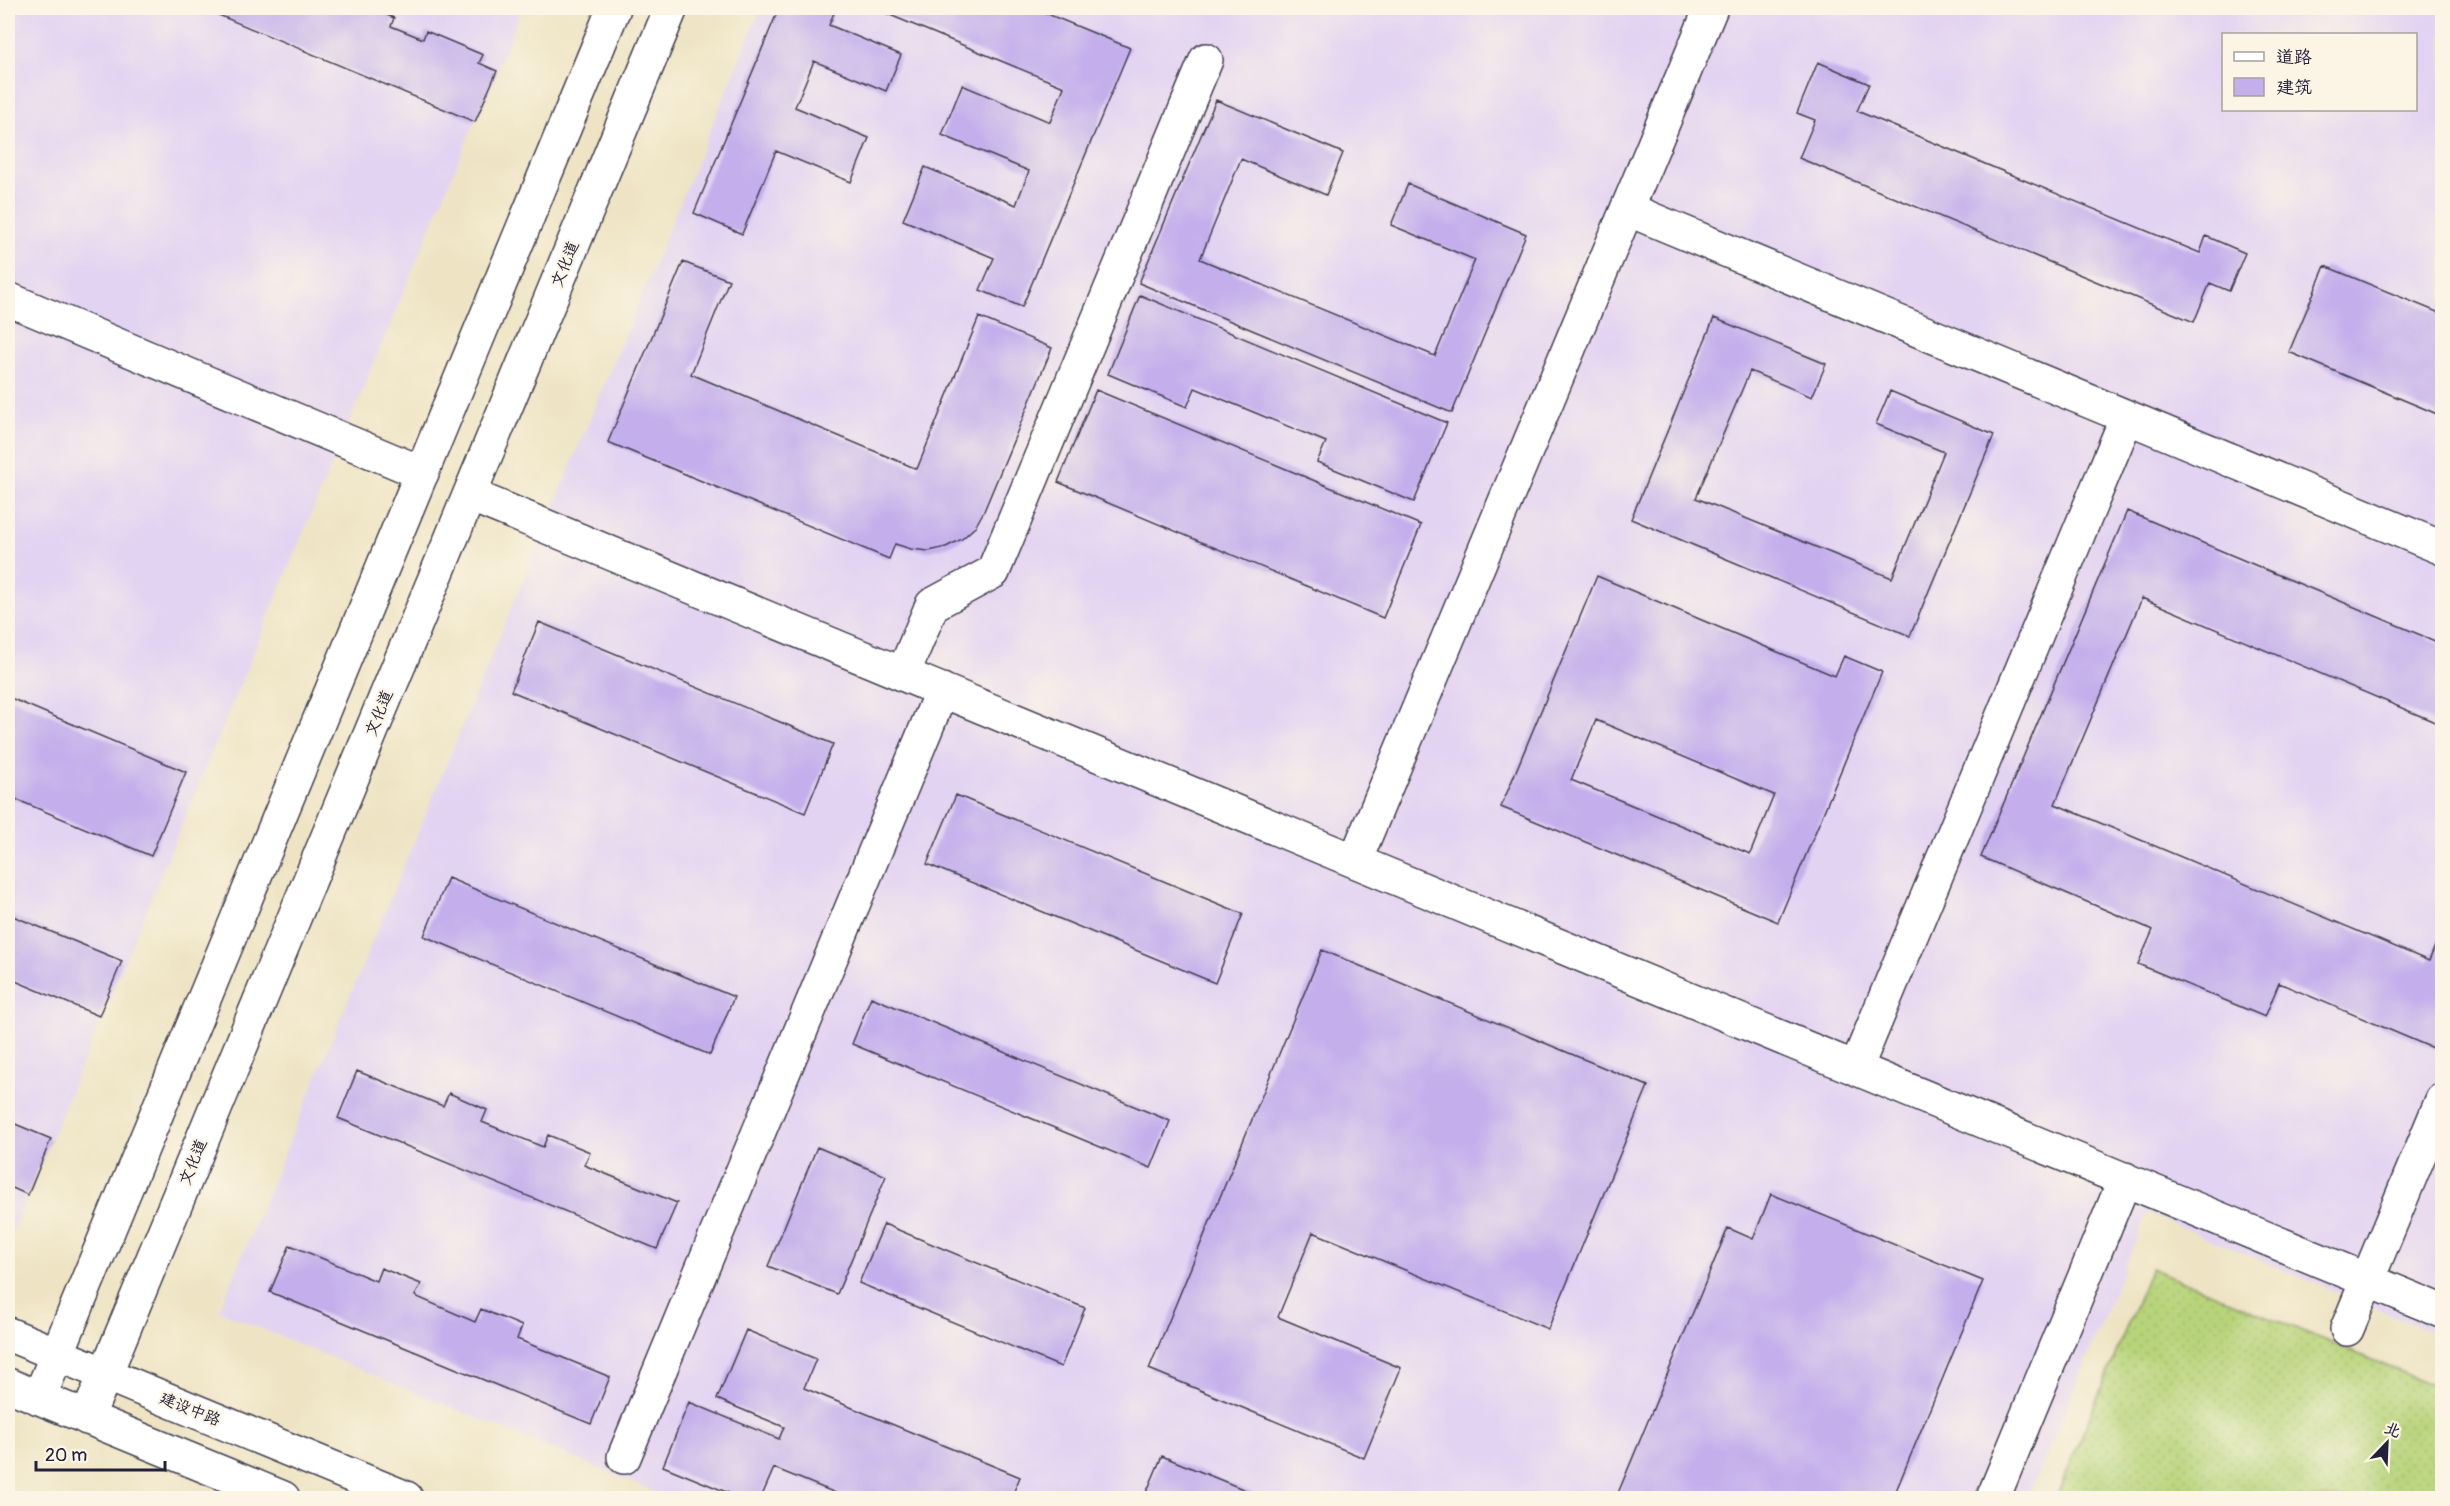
<svg xmlns="http://www.w3.org/2000/svg" width="2450" height="1506" viewBox="0 0 2450 1506" font-family="Pangolin,'LXGW WenKai TC',sans-serif">
<style>
.built{fill:#e3d3f2;fill-rule:evenodd}
.grass{fill:url(#grass-dots);stroke:#6d7b5a;stroke-width:1.5}
.building{fill:#c4afec;fill-rule:evenodd}
.lines{fill:none;stroke-linecap:round;stroke-linejoin:round}
.minor-casing{stroke:#413f50;stroke-width:36}
.major-casing{stroke:#413f50;stroke-width:36}
.minor{stroke:#fff;stroke-width:33}
.major{stroke:#fff;stroke-width:33}
.labels{text-anchor:middle;dominant-baseline:central;stroke-width:4.5;stroke-linejoin:round;paint-order:stroke}
.street-label{font-size:16px;fill:#22223b;stroke:#fcf5e5}
</style>
<defs>
<pattern id="grass-dots" width="8" height="8" patternUnits="userSpaceOnUse" patternTransform="scale(1.5)"><rect width="8" height="8" fill="#b8d47a"/><path d="M2 2h.1M6 6h.1" fill="none" stroke="#9eb66a" stroke-width="1.8" stroke-linecap="round"/></pattern>
</defs>
<rect width="100%" height="100%" fill="#fcf5e5"/>
<filter id="ink" filterUnits="userSpaceOnUse"><feTurbulence type="fractalNoise" baseFrequency=".0167" numOctaves="2"/><feDisplacementMap in="SourceGraphic" scale="12" xChannelSelector="R" yChannelSelector="G"/><feConvolveMatrix kernelMatrix="1 2 1 2 8 2 1 2 1" color-interpolation-filters="sRGB"/></filter>
<filter id="wash" filterUnits="userSpaceOnUse"><feTurbulence type="fractalNoise" baseFrequency=".008" numOctaves="4" result="noise"/><feDisplacementMap in="SourceGraphic" scale="24" xChannelSelector="R" yChannelSelector="G"/><feGaussianBlur stdDeviation="1.35" result="paint"/><feColorMatrix in="noise" values="0 0 0 0 0 0 0 0 0 0 0 0 0 0 0 0 0 1.4 0 .05"/><feComposite in="paint" operator="in"/></filter>
<g filter="url(#wash)">
<rect width="100%" height="100%" fill="#eee4c4"/>
<path class="built" d="M8,8h514l-513,1231 -1,-1z
M761,8h1681v1328l-295,-123 -119,285h-1358l-451,-187zM2224,34h192v76h-192z"/>
<path class="grass" d="M2151,1268l291,121v109h-386z"/>
<g id="blocks">
<path class="building" d="M202,8h168l24,10 -3,8 32,13 3,-8 57,24 -4,8 18,8 -22,51z
M779,8h57l-7,17 72,30 -15,36 -72,-30 -19,46 74,31 -18,44 -75,-31 -34,83 -48,-21z
M873,8h160l97,40 -108,259 -42,-17 14,-32 -91,-38 22,-53 91,38 13,-34 -87,-36 20,-50 88,37 14,-35z
M1818,62l51,22 -12,27 343,142 6,-17 39,17 -16,38 -19,-8 -16,39 -395,-164 16,-38 -18,-7z
M1216,100l127,53 -17,42 -85,-36 -41,100 235,97 40,-96 -84,-35 17,-41 118,50 -74,179 -313,-130z
M683,262l46,18 -38,94 226,95 62,-152 73,31 -68,163 -9,16 -13,12 -16,8 -17,4 -18,-2 -16,-5 -6,15 -281,-117z
M2325,266l117,48v102l-153,-64z
M1140,295l307,128 -33,79 -97,-40 9,-20 -131,-54 -8,19 -79,-33z
M1714,318l112,46 -14,33 -62,-26 -54,127 196,80 52,-126 -68,-28 14,-33 104,44 -84,201 -279,-117z
M1096,390l325,135 -38,93 -325,-136z
M2127,511l315,133v81l-300,-127 -87,206 374,157 13,-32v123l-163,-69 -14,34 -127,-53 15,-34 -172,-73z
M1597,576l238,100 9,-20 38,16 -104,250 -277,-115zM1596,720l178,75 -24,59 -179,-74z
M539,622l294,122 -28,69 -294,-122z
M8,697l178,75 -35,84 -143,-60z
M956,795l287,119 -28,69 -288,-119z
M448,878l286,119 -24,58 -286,-119z
M8,914l114,47 -23,55 -91,-38z
M1322,950l326,136 -100,243 -235,-97 -35,85 123,51 -37,90 -215,-89z
M871,997l299,124 -19,47 -299,-124z
M357,1071l86,35 6,-13 38,17 -5,12 61,25 5,-12 42,17 -6,13 93,38 -20,46 -319,-131z
M8,1121l43,18 -23,56 -20,-9z
M817,1147l69,29 -49,118 -69,-28z
M1771,1194l212,87 -90,217h-277l112,-270 25,11z
M884,1224l201,84 -24,59 -202,-84z
M290,1245l86,36 5,-13 40,16 -6,12 60,26 6,-13 41,17 -5,13 93,38 -19,47 -321,-132z
M746,1330l70,29 -12,29 216,89 -9,21h-163l-74,-30 -13,30h-20l-78,-32 26,-64 90,37 5,-12 -67,-28z
M1162,1456l103,42h-121z"/>
</g>
</g>
<g filter="url(#ink)">
<use href="#blocks" fill-opacity="0" stroke="#413f50" stroke-width="1.5"/>
<g class="lines">
<defs>
<path id="minor" d="M1627,209l815,339
M8,299l414,174
M470,495l1972,816
M903,674l29,-69 61,-33 213,-512
M1355,861l356,-853
M1856,1068l271,-651
M2347,1329l95,-229
M624,1457l318,-767
M1993,1498l132,-319"/>
<path id="major" d="M8,1334l398,164
M8,1385l275,113
M39,1398l575,-1390
M87,1418l584,-1410"/>
</defs>
<use href="#minor" class="minor-casing"/>
<use href="#major" class="major-casing"/>
<use href="#minor" class="minor"/>
<use href="#major" class="major"/>
</g>
</g>
<g class="labels">
<g class="street-label">
<text transform="translate(565 264) rotate(-68)">文化道</text>
<text transform="translate(379 713) rotate(-68)">文化道</text>
<text transform="translate(193 1162) rotate(-68)">文化道</text>
<text transform="translate(190 1409) rotate(22)">建设中路</text>
</g>
</g>
<rect width="2450" height="1506" fill="none" stroke="#fcf5e5" stroke-width="30"/>
<rect x="2222" y="33" width="195" height="78" fill="#fcf5e5" stroke="#a5a1a1" stroke-width="1.5"/>
<rect x="2234" y="52" width="30" height="9" fill="#ffffff" stroke="#a5a1a1" stroke-width="1.5"/>
<text x="2276" y="63" font-size="18" fill="#22223b">道路</text>
<rect x="2234" y="78" width="30" height="18" fill="#c4afec" stroke="#a5a1a1" stroke-width="1.5"/>
<text x="2276" y="93" font-size="18" fill="#22223b">建筑</text>
<g transform="translate(2387 1443) rotate(23)" stroke="#fcf5e5" stroke-width="4.5" paint-order="stroke">
<path d="M0-4.5L10 22L0 15L-10 22Z" fill="#22223b"/>
<text y="-9" font-size="16" font-weight="bold" text-anchor="middle" fill="#22223b">北</text>
</g>
<path d="M36 1461v9h129v-9" fill="none" stroke="#22223b" stroke-width="3"/>
<text x="45" y="1461" font-size="18" fill="#22223b" stroke="#fcf5e5" stroke-width="4.5" paint-order="stroke">20 m</text>
</svg>
